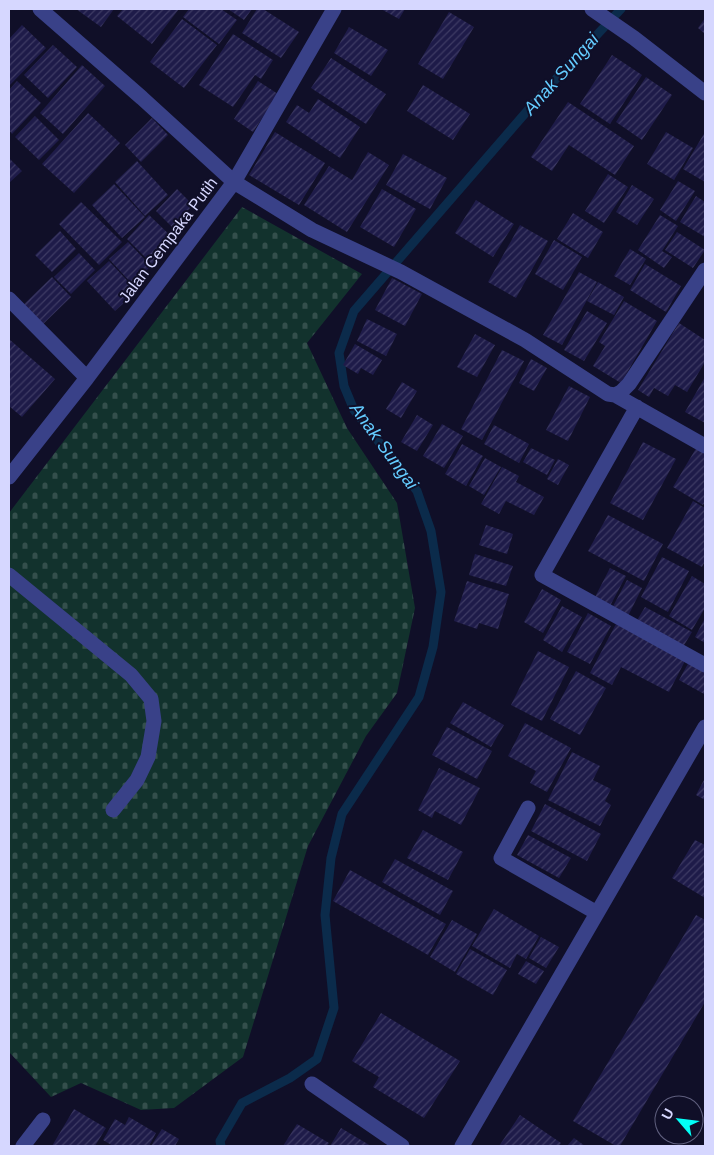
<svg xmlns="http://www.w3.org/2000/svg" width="714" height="1155" viewBox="0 0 714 1155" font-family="Helvetica,sans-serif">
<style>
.cemetery{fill:url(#cemetery-stones)}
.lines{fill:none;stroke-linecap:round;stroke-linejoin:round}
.stream{stroke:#0b2b4b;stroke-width:9}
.building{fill:url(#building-hatch)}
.minor{stroke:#394188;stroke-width:15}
.labels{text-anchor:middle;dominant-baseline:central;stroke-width:4;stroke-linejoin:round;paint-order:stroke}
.street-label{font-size:16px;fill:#d6d7ff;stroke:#100f28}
.water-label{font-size:18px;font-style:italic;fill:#64ccff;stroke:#100f28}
</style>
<defs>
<pattern id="cemetery-stones" width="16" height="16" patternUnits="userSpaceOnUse" patternTransform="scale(1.25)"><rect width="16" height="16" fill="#12322d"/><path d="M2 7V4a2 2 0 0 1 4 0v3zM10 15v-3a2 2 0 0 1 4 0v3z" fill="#344f4c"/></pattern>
<pattern id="building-hatch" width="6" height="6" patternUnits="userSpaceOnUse" patternTransform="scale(1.25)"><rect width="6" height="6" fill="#1e1b49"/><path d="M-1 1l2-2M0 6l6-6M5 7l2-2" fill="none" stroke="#3e3b64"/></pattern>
</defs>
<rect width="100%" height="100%" fill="#100f28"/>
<path class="cemetery" d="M242,207l120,67 -55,69 40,85 50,75 18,105 -18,85 -31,43 -58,110 -65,211 -69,51 -33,2 -60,-27 -30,14 -42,-45v-539z"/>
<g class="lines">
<path class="stream" d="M221,1146l-1,-5 22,-38 48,-25 27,-19 17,-51 -9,-93 6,-57 11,-44 77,-117 14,-50 8,-55 -10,-61 -14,-40 -63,-81 -10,-24 -5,-33 15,-42 187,-216 80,-86"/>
</g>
<path class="building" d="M76,9h38l-13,18z
M123,9h56l-27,35 -35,-28z
M189,9h32l16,11 -18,24 -36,-27z
M228,9h24l-8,11z
M257,9h6l36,23 -18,26 -39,-25z
M381,9h24l-6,10z
M449,12l25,15 -31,52 -25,-15z
M705,18v16l-7,-6z
M182,19l35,26 -33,43 -34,-26z
M22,25l24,23 -37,38v-47z
M349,27l39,23 -17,26 -37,-23z
M233,34l40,26 -12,19 -6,-4 -22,32 -34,-22z
M53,45l24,22 -29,31 -24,-23z
M612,55l30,20 -32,49 -30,-20z
M331,58l55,36 -20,30 -55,-36z
M82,65l23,21 -42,48 -23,-21z
M646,77l26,18 -30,45 -26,-18z
M17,81l24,22 -29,31 -3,-4v-40z
M258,81l20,13 -25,38 -19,-13z
M423,85l47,29 -17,26 -46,-29z
M318,99l42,28 -20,31 -54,-36 11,-17 12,8z
M568,102l66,44 -19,29 -46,-30 -17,26 -21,-14z
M88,113l32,30 -46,50 -32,-29z
M35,116l24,24 -20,20 -24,-23z
M152,118l16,17 -27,27 -16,-17z
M275,132l50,31 -26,42 -50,-30z
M666,132l27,16 -19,32 -27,-16z
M705,132v50l-22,-13z
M368,152l21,13 -42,67 -43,-27 25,-39 23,14z
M403,154l44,24 -17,31 -44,-24z
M9,158l13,13 -13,12z
M137,161l31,34 -23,21 -30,-34z
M608,174l20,13 -24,36 -19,-12z
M678,181l17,10 -19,30 -16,-11z
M114,184l31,33 -23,21 -30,-33z
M632,185l22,14 -17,26 -21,-13z
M177,189l16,16 -21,22 -16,-16z
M382,189l34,20 -22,38 -34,-20z
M696,196l9,6v35l-25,-15z
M476,200l38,24 -21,33 -38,-24z
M81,202l41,40 -23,23 -40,-41z
M573,213l30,19 -15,26 -31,-19z
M149,215l25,24 -22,25 -25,-25z
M660,215l18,11 -16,25 10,6 -8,11 -26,-18z
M520,225l28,16 -32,57 -28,-16z
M60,231l16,18 -24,23 -17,-17z
M677,232l28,18 -12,18 -28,-18z
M554,240l28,17 -19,33 -28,-16z
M128,242l23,24 -19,18 -23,-25z
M630,249l16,10 -16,26 -16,-9z
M79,253l16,17 -24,24 -17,-17z
M109,261l28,30 -22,20 -28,-30z
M645,264l36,22 -15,26 -36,-22z
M579,272l18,10 -35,63 -19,-10z
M52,277l19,20 -32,31 -19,-20z
M392,278l30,16 -17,32 -30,-16z
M598,282l26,15 -10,18 -27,-14z
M624,301l33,20 -36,62 -28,-17 12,-20 -6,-4z
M587,311l20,12 -23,38 -20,-11z
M367,319l30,15 -11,22 -29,-15z
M679,323l26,17v22l-18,30 -12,-7 -7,11 -14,-8 -5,9 -11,-7z
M475,334l20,11 -18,32 -20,-10z
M9,339l46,40 -33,38 -13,-11z
M355,344l27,16 -9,15 -12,-7 -3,6 -15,-9z
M502,350l22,11 -42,79 -21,-11z
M531,359l16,9 -13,23 -15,-8z
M705,377v46l-20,-11z
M402,382l15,9 -16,27 -15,-9z
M569,386l21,11 -22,44 -22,-11z
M417,415l16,10 -16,26 -16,-9z
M442,424l21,12 -19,32 -21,-12z
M494,425l35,19 -10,19 -35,-19z
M701,440l4,2v60l-2,3 -30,-18z
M643,442l33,17 -33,61 -33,-17z
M462,444l21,12 -17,30 -21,-12z
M531,448l24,12 -8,15 -24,-13z
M485,458l16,9 -17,28 -15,-9z
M558,459l11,6 -11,20 -11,-6z
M502,467l17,9 -3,6 28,15 -10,18 -28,-14 -7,13 -18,-10z
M693,501l12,7v53l-3,6 -35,-19z
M608,515l55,29 -19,37 -56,-30z
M486,525l27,9 -6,20 -28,-9z
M475,554l38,12 -7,20 -37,-11z
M662,557l27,14 -21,41 -27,-15z
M610,568l16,8 -16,30 -15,-9z
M692,576l13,8v24l-13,22 -23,-14z
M627,580l15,8 -15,30 -16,-8z
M467,581l42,13 -11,35 -19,-6 -2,6 -23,-8z
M542,589l19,11 -18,33 -19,-11z
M562,606l20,11 -20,35 -19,-12z
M645,607l47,25 -9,15 -47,-25z
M588,613l23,13 -21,38 -23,-12z
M705,618v25l-10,-6z
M616,624l69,37 -16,31 -48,-25 -9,18 -22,-12z
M538,651l31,16 -27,54 -31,-16z
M690,660l15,9v22l-1,3 -25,-14z
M576,671l30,17 -26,47 -30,-16z
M463,702l41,23 -13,22 -41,-24z
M525,723l46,25 -24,44 -17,-9 6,-12 -28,-15z
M447,727l45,24 -15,28 -45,-24z
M572,752l28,14 -7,14 18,9 -6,12 6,4 -11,21 -52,-26z
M439,768l41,20 -19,37 -26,-14 -3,7 -14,-8z
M705,778v22l-9,-5z
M545,804l56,30 -14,27 -56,-30z
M423,830l40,22 -15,28 -41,-22z
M528,835l43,23 -12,20 -42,-23z
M695,840l10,5v53l-33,-20z
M395,859l58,32 -13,24 -58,-33z
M350,870l96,54 -18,31 -95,-54z
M494,909l45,27 -13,23 -9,-5 -7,14 -38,-22z
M696,915l9,5v82l-85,144h-4l-43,-25z
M452,920l25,14 -22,38 -25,-15z
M541,937l18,10 -13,21 -17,-10z
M470,949l37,21 -14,25 -37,-21z
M526,961l18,10 -8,13 -18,-10z
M381,1013l79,48 -36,57 -51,-31 6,-10 -27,-16z
M74,1109l32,19 -11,18h-43z
M520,1115l41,28 -2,3h-60z
M129,1117l27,16 -7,13h-36l-10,-6 12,-21 10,6z
M297,1124l32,19 -2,3h-44z
M341,1128l30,18h-41z
M162,1129l17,10 -4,7h-24z
M574,1138l11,8h-18z"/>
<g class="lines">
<path class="minor" d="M40,9l102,89 92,84 78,48 89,42 124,68 83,54 7,1 90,51
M592,9l42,29 71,55
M9,299l78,79
M615,395l6,-3 8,-8 76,-114
M637,407l-95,168 163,90
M9,477l78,-99 147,-196 100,-173
M9,575l122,100 20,24 3,22 -6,36 -11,23 -24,30
M528,808l-27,50 96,55
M312,1084l90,62
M23,1146l20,-26
M462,1146l243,-419"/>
</g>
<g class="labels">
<g class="street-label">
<text transform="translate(168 240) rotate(-53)">Jalan Cempaka Putih</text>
</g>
<g class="water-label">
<text transform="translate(561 74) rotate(-48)">Anak Sungai</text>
<text transform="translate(384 446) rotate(54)">Anak Sungai</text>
</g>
</g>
<rect width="714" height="1155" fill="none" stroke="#d6d7ff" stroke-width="20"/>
<g transform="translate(679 1120) rotate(298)"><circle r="24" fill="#100f28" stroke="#5f5f7e"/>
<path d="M0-4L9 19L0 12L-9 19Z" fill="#02fff7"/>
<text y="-8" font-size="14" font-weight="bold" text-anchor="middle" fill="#d6d7ff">U</text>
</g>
</svg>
